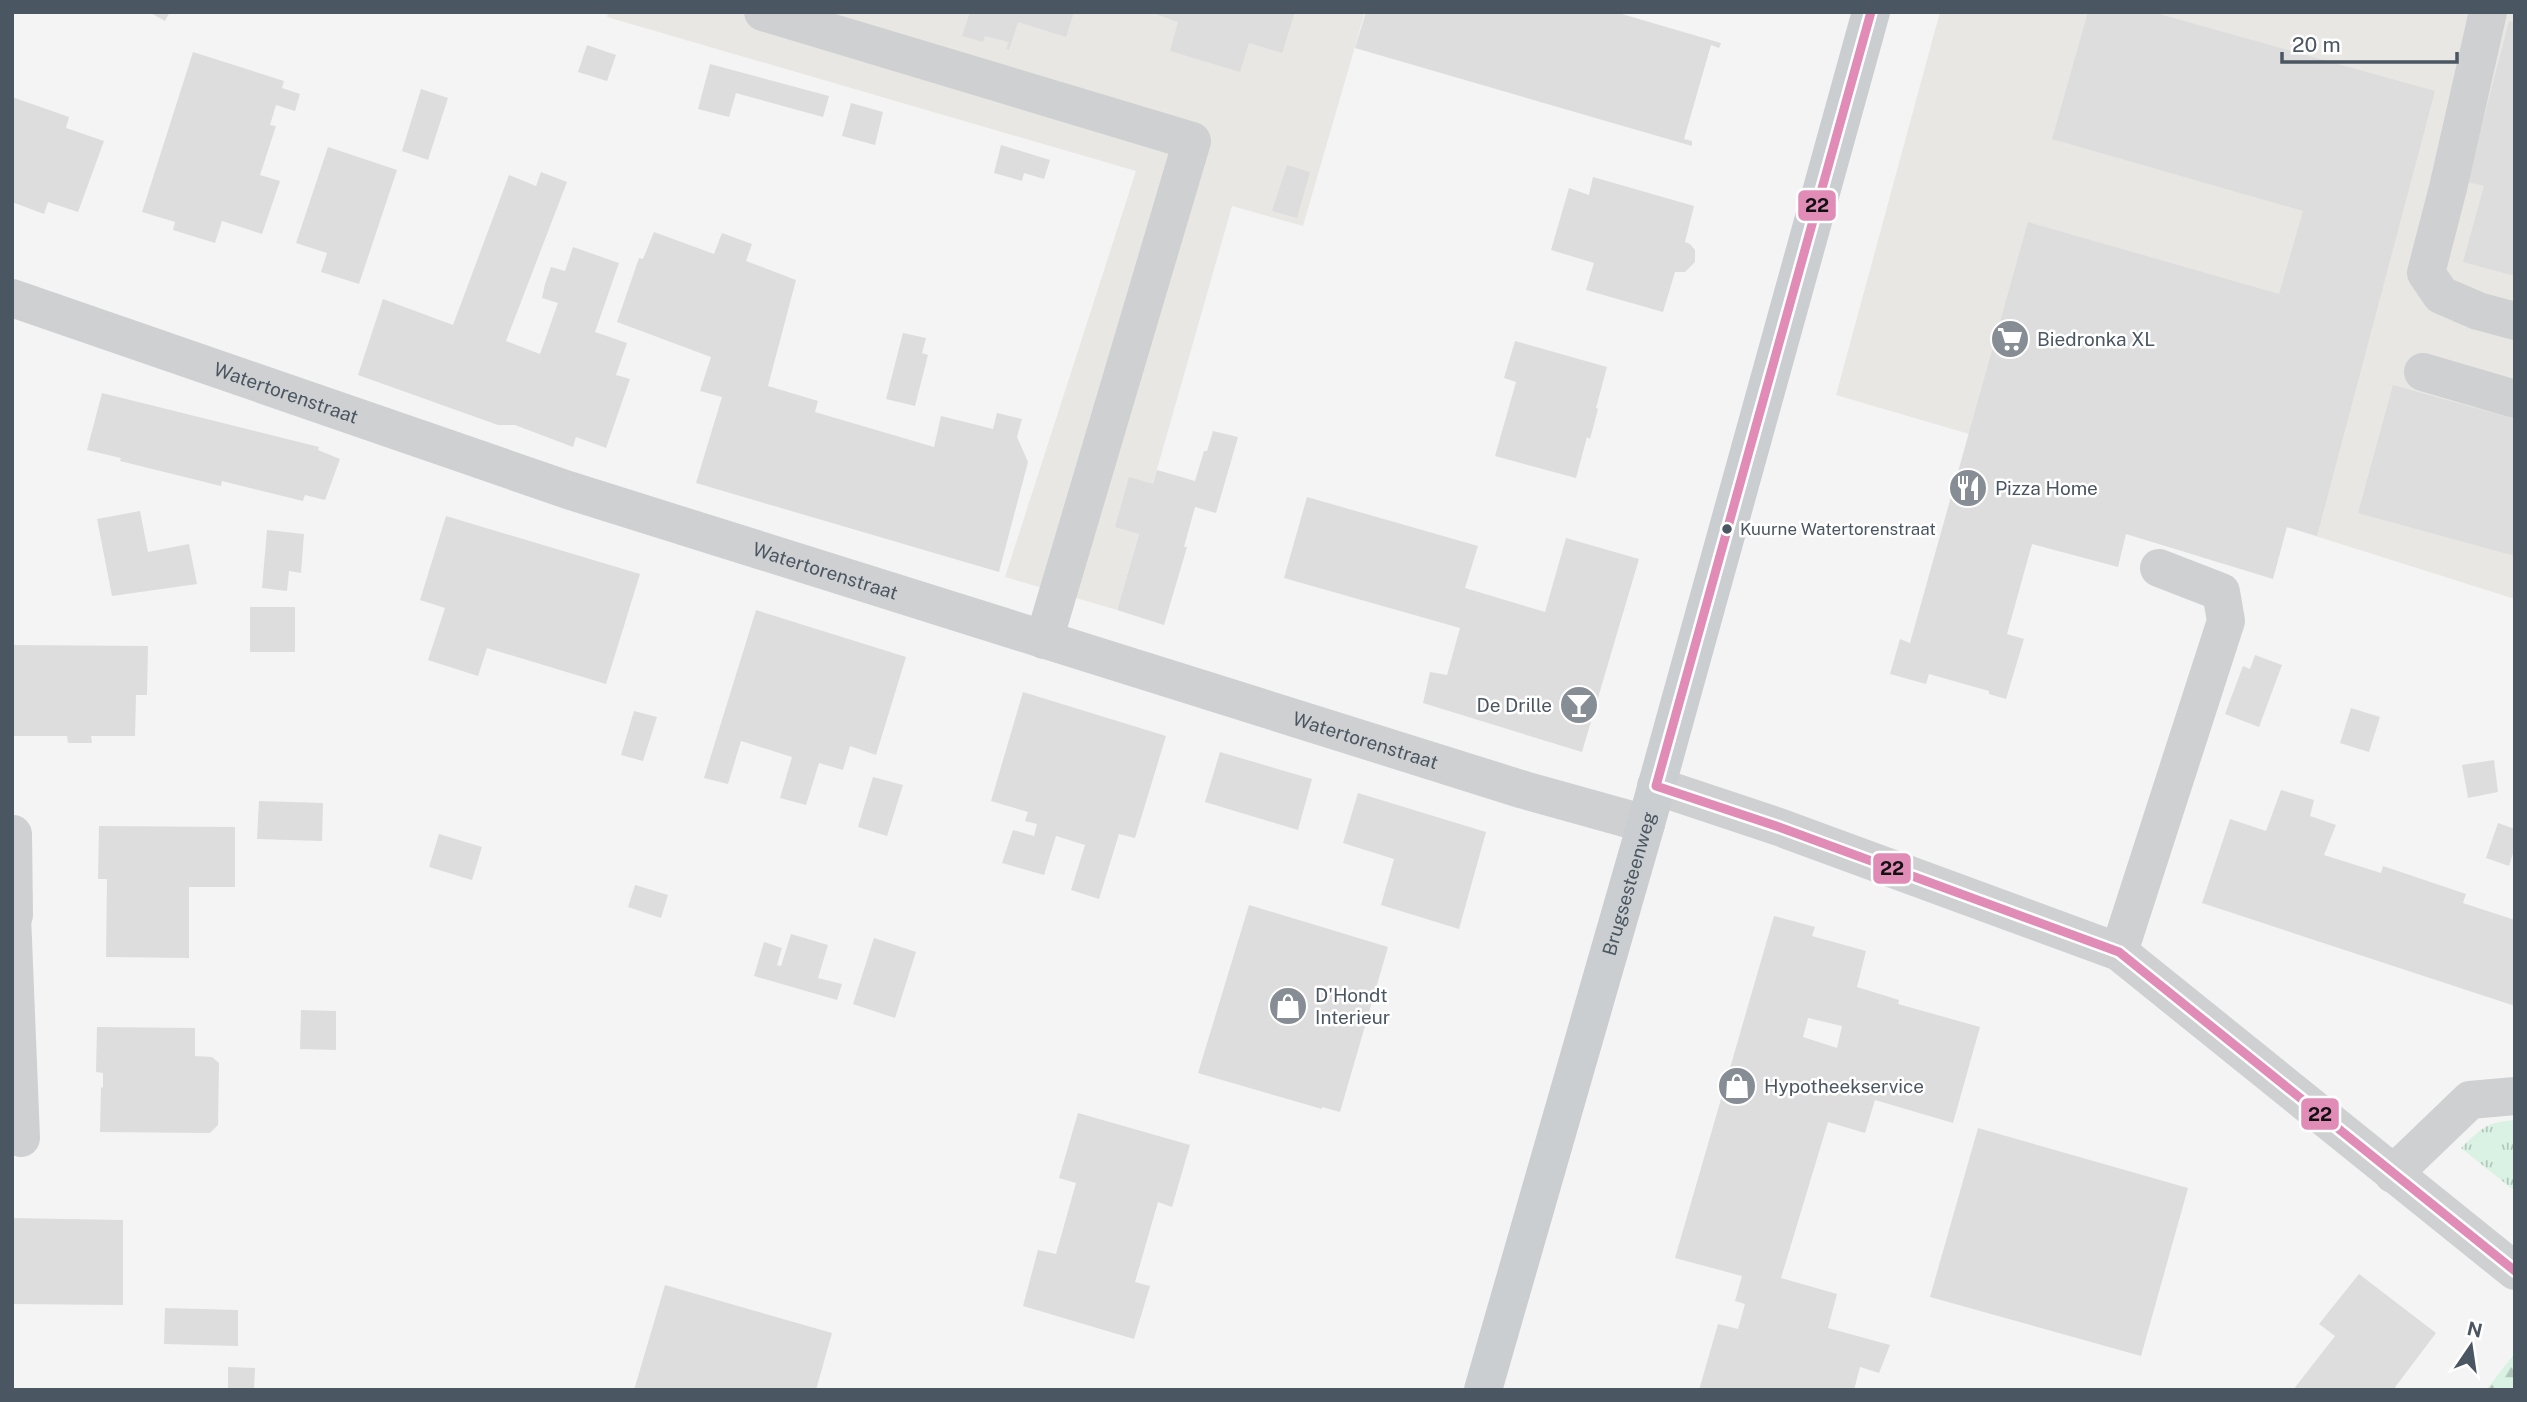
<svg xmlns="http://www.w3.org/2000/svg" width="2527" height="1402" viewBox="0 0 2527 1402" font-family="'Public Sans',sans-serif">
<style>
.commercial{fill:#e8e7e3}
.grass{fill:url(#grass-tufts)}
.forest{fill:url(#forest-firs)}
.building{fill:#ddddde;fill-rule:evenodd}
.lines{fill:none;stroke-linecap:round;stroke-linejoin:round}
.minor{stroke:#ced0d2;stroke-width:38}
.major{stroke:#caced1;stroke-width:38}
.bus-1-casing{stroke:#fff;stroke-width:14}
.bus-1{stroke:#e18cb6;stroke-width:9}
.bus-dot{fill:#4a5661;stroke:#fff;stroke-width:2.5}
.labels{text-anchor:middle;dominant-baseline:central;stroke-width:5;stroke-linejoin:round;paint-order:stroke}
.bus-label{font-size:17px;fill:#4a5661;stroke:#fff;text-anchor:start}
.poi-label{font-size:19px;fill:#4a5661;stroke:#fff;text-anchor:start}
.street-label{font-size:19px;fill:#4a5661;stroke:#fff}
.line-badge{stroke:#fff;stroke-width:2.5}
.pale-badge-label{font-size:19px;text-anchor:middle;font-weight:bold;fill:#111}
</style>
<defs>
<pattern id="grass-tufts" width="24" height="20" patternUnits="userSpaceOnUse" patternTransform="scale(1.75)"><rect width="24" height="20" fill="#d9f2e3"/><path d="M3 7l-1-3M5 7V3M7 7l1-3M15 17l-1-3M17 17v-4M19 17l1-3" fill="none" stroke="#b2c7bb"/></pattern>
<pattern id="forest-firs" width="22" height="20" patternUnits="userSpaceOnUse" patternTransform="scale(1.75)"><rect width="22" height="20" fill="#d9f2e3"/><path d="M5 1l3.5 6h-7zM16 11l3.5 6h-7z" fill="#b2c7bb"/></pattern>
</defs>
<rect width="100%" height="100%" fill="#f4f4f4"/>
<path class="commercial" d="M608,12h757l-62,214 -71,-20 -115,404 -112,-33 131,-406 -529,-154z
M1940,12l575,1v586l-228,-72 -451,-132z"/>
<path class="grass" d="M2515,1120v71l-54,-43c20,-19 25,-26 54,-28z"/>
<path class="forest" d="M2515,1353v37h-29z"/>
<path class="building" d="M149,12h21l-5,9z
M970,12h104l-8,25 -48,-15 -9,28 -3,-1 3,-7 -24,-6 -2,6 -21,-6z
M1150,12h145l-13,41 -33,-10 -9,29 -70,-21 8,-29z
M1366,12h249l106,31 -2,5 -8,-3 -27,94 8,2v5l-337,-98z
M2088,12h64l283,79 -118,445 -30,-9 -14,52 -147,-45 -8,33 -86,-23 -25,90 17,5 -18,60 -17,-5v-3l-60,-17 -3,10 -36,-10 10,-35 10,4 118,-421 251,72 24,-83 -251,-72z
M2509,21l6,1v254l-52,-14 21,-76 -17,-4z
M587,45l29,10 -9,26 -29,-9z
M193,52l91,29 -2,7 18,6 -5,17 -19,-6 -6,20 6,1 -16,49 20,6 -18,53 -40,-13 -7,22 -42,-13 2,-8 -33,-10z
M710,64l119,32 -6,21 -87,-24 -7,24 -31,-8z
M421,89l27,9 -20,62 -26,-9z
M12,97l57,20 -3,11 38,13 -26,71 -30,-10 -4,12 -32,-12z
M851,103l32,9 -8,33 -33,-9z
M1001,145l49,15 -6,19 -20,-6 -2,8 -28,-8z
M328,147l69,23 -38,114 -38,-12 6,-19 -31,-10z
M1287,165l23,7 -13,46 -25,-7z
M541,172l26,10 -61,159 34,13 18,-51 -16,-5 3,-14 6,-17 14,4 8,-24 46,16 -24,69 32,11 -11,32 14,4 -24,69 -30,-11 -3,10 -58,-22h-17l-140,-50 25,-76 70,26 56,-150 27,11z
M1593,177l101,29 -9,36 5,2 5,6v12l-10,10h-10l-12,40 -77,-22 8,-27 -43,-13 18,-62 20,7z
M654,232l60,22 8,-21 30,11 -6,17 50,19 -28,106 50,15 -3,11 119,35 7,-31 52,13 4,-16 25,6 -5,18 11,25 -29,110 -303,-89 26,-86 -22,-6 11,-34 -94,-35 22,-64 4,1z
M903,333l23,5 -4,15 6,2 -13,51 -29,-7z
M1515,341l92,26 -11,41 2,1 -8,30 -3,-2 -11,41 -81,-22 21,-74 -12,-4z
M2393,385l122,34v137l-157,-43z
M102,393l217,54 -1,3 22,9 -15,41 -20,-5 -2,6 -81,-20 -1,5 -101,-25 1,-3 -34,-8z
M1213,431l25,6 -22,76 -21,-6 -11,40h3l-23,78 -47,-15 22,-76 -24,-7 14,-50 24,7 4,-14 38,11 9,-30h3z
M1307,497l171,49 -13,42 80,24 21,-74 73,21 -57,193 -159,-49 7,-31 17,3 13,-47 -176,-50z
M140,511l8,41 41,-8 8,40 -85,12 -15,-77z
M446,516l194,58 -34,110 -119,-36 -9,28 -50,-16 17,-52 -25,-8z
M267,530l37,4 -3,39 -12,-2 -2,20 -25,-3z
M250,607h45v45h-45z
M756,610l150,47 -30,98 -26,-9 -7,24 -24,-7 -13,42 -26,-7 12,-41 -51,-16 -13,43 -24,-6z
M12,645l136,1 -1,49h-11l-1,41h-44l1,7h-24l-1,-7h-55z
M2255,655l27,10 -23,62 -34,-13 18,-48 7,3z
M1023,692l143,44 -31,102 -16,-4 -20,65 -28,-9 14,-45 -29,-9 -12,39 -42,-12 11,-33 21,6 3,-12 -12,-3 3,-9 -37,-11z
M2351,708l29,9 -11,35 -29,-9z
M634,711l23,6 -14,44 -22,-6z
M1220,752l92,27 -14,51 -93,-28z
M2494,760l4,32 -30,6 -6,-33z
M873,777l30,8 -16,51 -29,-9z
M2281,790l33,10 -4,16 26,9 -12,30 57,18 2,-7 83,28 -3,9 52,17v86l-313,-103 28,-84 36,12z
M1358,793l128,39 -27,97 -78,-24 13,-46 -51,-16z
M259,801l64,2 -1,38 -65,-2z
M2498,823l17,6v18l-6,19 -23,-8z
M99,826l136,1v60h-46v71l-83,-1 1,-78h-9z
M439,834l43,13 -10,33 -43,-13z
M635,885l33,10 -7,23 -33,-11z
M1249,905l139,42 -48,165 -18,-5v2l-124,-36z
M1774,916l41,11 -3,9 54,15 -9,36 42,13 -1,4 82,23 -27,96 -78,-23 -10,33 -37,-11 -47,156 56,16 -9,34 62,17 -11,28 -19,-6 -6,23h-155l19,-66 20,5 7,-25 -10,-3 7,-25 -67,-18zM1808,1018l34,8 -5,22 -34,-11z
M791,934l37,11 -10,33 24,6 -5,16 -83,-24 10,-34 18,6 -5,17 4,1z
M874,938l42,14 -21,66 -42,-14z
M301,1010l35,1v39l-36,-1z
M97,1027l98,1v28l17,1 7,6 -1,62 -8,8 -110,-1 1,-45 2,1v-15l-7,-1z
M1078,1113l112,32 -18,62 -14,-5 -23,80 15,4 -16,53 -111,-33 15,-56 18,4 20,-71 -17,-5z
M1978,1128l210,60 -47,168 -211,-59z
M12,1218l111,2v85l-111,-1z
M2359,1274l77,59 -43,57h-100l42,-54 -16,-12z
M665,1285l167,48 -16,57h-182z
M165,1308l73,2v36l-74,-2z
M228,1367l27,1 -1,22h-26z"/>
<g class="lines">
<g class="minor">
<path d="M763,12l429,129 -148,499"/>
<path d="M2488,12l-40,176 -22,85 15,22 37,16 37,10"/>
<path id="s1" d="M12,298l556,192 956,300 122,34"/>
<path d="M2423,372l92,27"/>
<path d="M1656,786l123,41 340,125 396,319"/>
<path d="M13,834l1,81"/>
<path d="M12,915l9,223"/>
<path d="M2119,952l107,-331 -5,-29 -62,-24"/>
<path d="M2393,1174l77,-74 45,-4"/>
</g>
<path class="major" id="s2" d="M1483,1390l163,-566 225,-812"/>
<defs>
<path id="bus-1" d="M1656,786l123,41 340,125 396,319
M1656,786l215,-774"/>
</defs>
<use href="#bus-1" class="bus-1-casing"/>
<use href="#bus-1" class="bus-1"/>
</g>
<defs>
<symbol id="supermarket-disc" viewBox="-11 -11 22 22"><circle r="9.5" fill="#868d94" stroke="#fff"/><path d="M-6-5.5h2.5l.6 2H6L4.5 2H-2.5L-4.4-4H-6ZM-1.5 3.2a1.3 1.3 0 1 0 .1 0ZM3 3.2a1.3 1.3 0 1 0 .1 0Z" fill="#fff"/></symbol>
<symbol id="restaurant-disc" viewBox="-11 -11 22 22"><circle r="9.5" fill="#868d94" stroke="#fff"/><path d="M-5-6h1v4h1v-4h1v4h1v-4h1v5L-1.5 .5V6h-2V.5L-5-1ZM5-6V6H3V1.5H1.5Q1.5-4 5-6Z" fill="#fff"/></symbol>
<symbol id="bar-disc" viewBox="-11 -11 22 22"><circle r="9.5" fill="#868d94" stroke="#fff"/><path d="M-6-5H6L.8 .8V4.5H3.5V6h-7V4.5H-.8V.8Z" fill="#fff"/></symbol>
<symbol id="shop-disc" viewBox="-11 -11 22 22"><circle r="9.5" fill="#868d94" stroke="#fff"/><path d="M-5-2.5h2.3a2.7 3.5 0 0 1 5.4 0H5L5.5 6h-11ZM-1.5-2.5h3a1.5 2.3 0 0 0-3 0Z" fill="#fff"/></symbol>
</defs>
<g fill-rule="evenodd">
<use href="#supermarket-disc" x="1988" y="317" width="44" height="44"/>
<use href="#restaurant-disc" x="1946" y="466" width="44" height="44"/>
<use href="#bar-disc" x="1557" y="683" width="44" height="44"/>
<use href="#shop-disc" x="1266" y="984" width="44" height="44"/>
<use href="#shop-disc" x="1715" y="1064" width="44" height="44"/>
</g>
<circle class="bus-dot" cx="1727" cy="529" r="6"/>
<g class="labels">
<g class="bus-label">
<text x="1740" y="529">Kuurne Watertorenstraat</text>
</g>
<g class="poi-label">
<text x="2037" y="339">Biedronka XL</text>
<text x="1995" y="488">Pizza Home</text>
<text x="1552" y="705" text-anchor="end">De Drille</text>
<text x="1315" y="995">D'Hondt<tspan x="1315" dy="22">Interieur</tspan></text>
<text x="1764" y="1086">Hypotheekservice</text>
</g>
<g class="street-label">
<text stroke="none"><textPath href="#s1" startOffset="290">Watertorenstraat</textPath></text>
<text stroke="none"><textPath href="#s1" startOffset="858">Watertorenstraat</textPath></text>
<text stroke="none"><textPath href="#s1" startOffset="1424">Watertorenstraat</textPath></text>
<text stroke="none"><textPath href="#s2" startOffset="527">Brugsesteenweg</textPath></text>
</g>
</g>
<g class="line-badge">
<rect x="1797" y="189" width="40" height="33" rx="7" fill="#e18cb6"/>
<rect x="1872" y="852" width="40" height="33" rx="7" fill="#e18cb6"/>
<rect x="2300" y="1097" width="40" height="34" rx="7" fill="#e18cb6"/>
</g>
<g class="pale-badge-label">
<text x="1817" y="212">22</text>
<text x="1892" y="875">22</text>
<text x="2320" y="1121">22</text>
</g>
<rect width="2527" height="1402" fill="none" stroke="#4a5661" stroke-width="28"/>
<g transform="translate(2471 1346) rotate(13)" stroke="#ffffff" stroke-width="5" paint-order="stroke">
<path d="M0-5L12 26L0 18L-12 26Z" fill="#4a5661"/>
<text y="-10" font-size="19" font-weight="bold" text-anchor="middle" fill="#4a5661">N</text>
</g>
<path d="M2282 52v10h175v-10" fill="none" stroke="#4a5661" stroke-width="3.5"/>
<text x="2292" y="52" font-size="21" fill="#4a5661" stroke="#ffffff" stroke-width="5" paint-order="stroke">20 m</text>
</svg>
